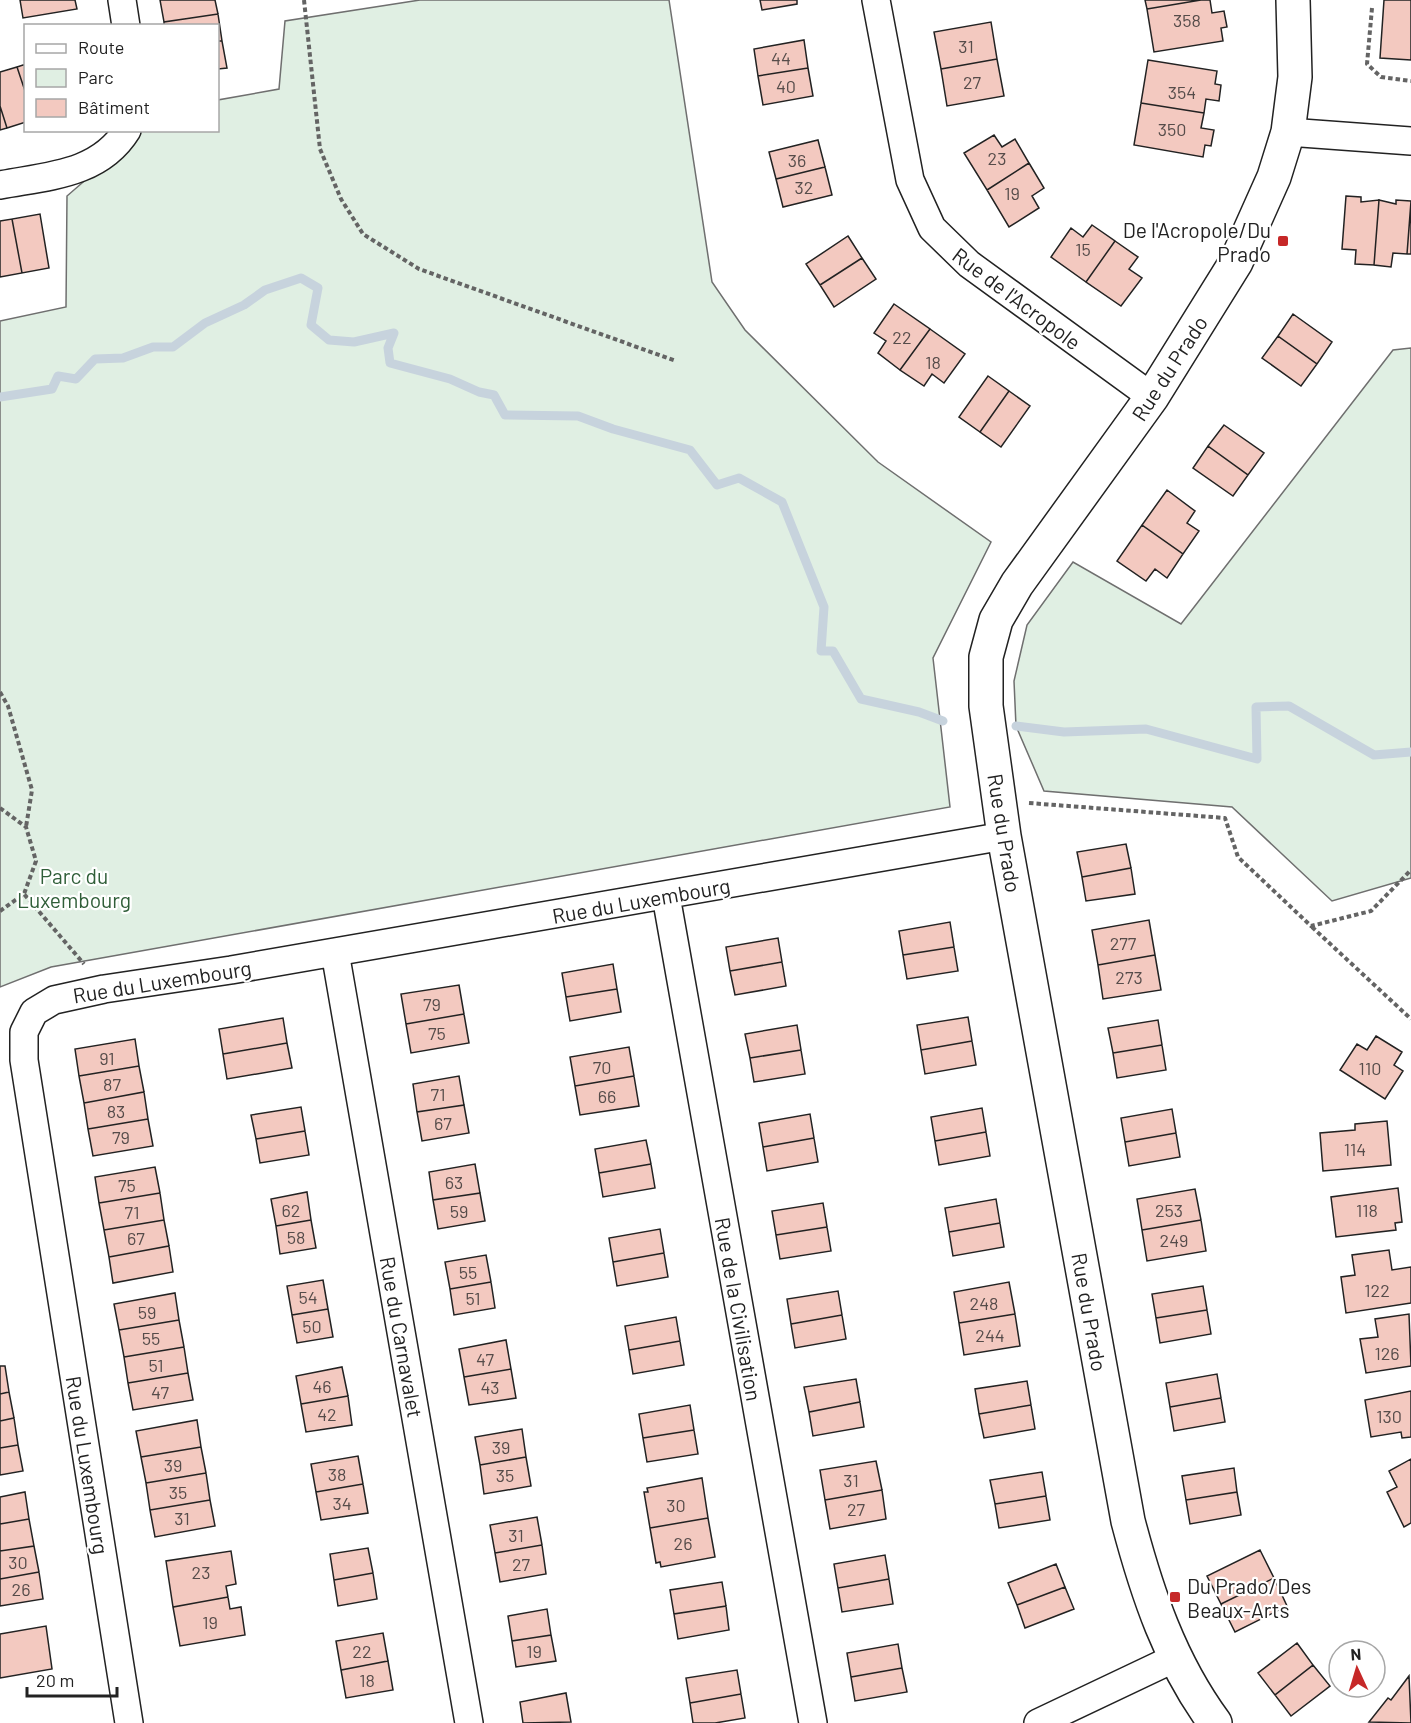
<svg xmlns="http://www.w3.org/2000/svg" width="1411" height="1723" viewBox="0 0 1411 1723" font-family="Barlow,sans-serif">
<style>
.green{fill:#e0efe3;stroke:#6f6f6f;stroke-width:1.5}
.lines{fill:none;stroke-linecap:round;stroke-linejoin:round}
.stream{stroke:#c7d3dd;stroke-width:9}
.building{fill:#f3c9c0;stroke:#222;stroke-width:1.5}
.minor-casing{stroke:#222;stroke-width:30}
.tertiary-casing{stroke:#222;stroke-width:36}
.path{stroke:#646464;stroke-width:4;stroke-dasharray:4.5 3;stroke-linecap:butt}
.minor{stroke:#fff;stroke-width:27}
.tertiary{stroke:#fff;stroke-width:33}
.poi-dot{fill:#c62828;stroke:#fff;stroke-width:2}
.labels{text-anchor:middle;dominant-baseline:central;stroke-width:4.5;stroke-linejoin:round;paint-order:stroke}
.number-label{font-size:18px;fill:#564c4a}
.poi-label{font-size:21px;fill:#222;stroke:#fff;text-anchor:end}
.street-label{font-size:21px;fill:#222;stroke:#fff}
.park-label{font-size:21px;fill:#2f5e38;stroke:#fff}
</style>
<rect width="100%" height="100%" fill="#fff"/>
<path class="green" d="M420,0h249l43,282 33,48 133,132 113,80 -58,116 17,149 -899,160 -51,20v-666l66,-14 1,-111 75,-65 76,-1v-30l61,-11 6,-68z
M1411,348v530l-79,23 -100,-94 -188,-16 -28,-65 -2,-45 13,-56 46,-63 108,62 212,-274z"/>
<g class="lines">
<path class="stream" d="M0,397l52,-8 6,-13 18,3 19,-20 28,-1 30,-11h20l32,-24 39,-18 21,-15 36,-12 17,10 -7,37 18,15 25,2 40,-9 -6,15 2,15 60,16 29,13 15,3 11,20 73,1 35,13 77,21 27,35 22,-7 43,24 42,105 -3,44h12l28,48 58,13 24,9
M1016,726l48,6 82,-3 111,30 -1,-52 33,-1 85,49 37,-3"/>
</g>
<path class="building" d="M20,0h55l2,9 -54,9z
M160,0h55l3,14 -54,8z
M760,0h37v4l-35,6z
M1145,0h56l-54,9z
M1201,0h9l2,13 12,-2 3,16 -6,1 2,13 -69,11 -7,-43z
M1384,0h27v60l-31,-2z
M218,14l4,27h-4v-15h-54v-4z
M991,22l6,37 -56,10 -7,-37z
M804,40l4,28 -50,8 -4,-27z
M218,41h4l5,27 -9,1z
M997,59l7,37 -57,10 -6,-37z
M1148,60l69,11 -2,13 6,1 -2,16 -13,-2 -2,14 -63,-10z
M26,64v30l-9,-27z
M17,67l9,27v28l-19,6 -7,-22v-34z
M808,68l5,28 -50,9 -5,-29z
M1141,103l63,10 -3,15 13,2 -3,16 -6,-1 -2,12 -69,-12z
M0,106l7,22 -7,2z
M994,135l8,12 13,-8 14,24 -42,27 -23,-37z
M818,140l7,27 -49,12 -7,-27z
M1029,163l15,25 -12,8 7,12 -30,19 -22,-37z
M825,167l7,28 -49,12 -7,-28z
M1346,196l15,1v5l18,-2 -5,65 -19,-1 1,-14 -14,-1z
M1379,200l17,4v-4l15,1 -4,53 -14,-1 -2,14 -17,-2z
M1411,203v51h-4z
M40,214l9,54 -27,5 -10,-54z
M12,219l10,54 -22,4v-56z
M1092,225l23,16 -29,41 -35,-25 20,-29 12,9z
M848,236l14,22 -42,27 -14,-21z
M1115,241l23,16 -9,12 13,9 -21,28 -35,-24z
M862,258l14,21 -42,28 -14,-22z
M894,304l36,25 -30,41 -22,-17 8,-12 -12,-8z
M1293,314l39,28 -15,22 -39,-28z
M930,329l35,25 -21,29 -12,-9 -8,12 -24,-16z
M1278,336l39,28 -16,22 -39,-28z
M988,376l21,15 -29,41 -21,-15z
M1009,391l21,15 -29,41 -21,-15z
M1224,425l40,28 -16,22 -40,-29z
M1208,446l40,29 -15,21 -40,-28z
M1167,490l28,21 -8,12 12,8 -16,23 -41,-29z
M1142,525l41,29 -16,24 -12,-9 -9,12 -29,-20z
M1126,844l5,24 -49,9 -5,-25z
M1131,868l4,26 -49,7 -4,-24z
M1149,920l6,35 -57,10 -6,-35z
M950,922l4,25 -51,8 -4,-24z
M778,938l4,24 -52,9 -4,-24z
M954,947l4,24 -51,8 -4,-24z
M1155,955l6,35 -58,9 -5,-34z
M782,962l4,24 -51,9 -5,-24z
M613,964l4,25 -51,8 -4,-24z
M459,985l5,29 -58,10 -5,-30z
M617,989l4,23 -51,9 -4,-24z
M464,1014l5,29 -58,10 -5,-29z
M968,1017l4,24 -51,9 -4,-25z
M283,1018l4,25 -64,11 -4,-25z
M1158,1020l4,25 -49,8 -5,-25z
M797,1025l4,25 -51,8 -5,-24z
M1376,1036l26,16 -8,13 9,6 -18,28 -45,-29 17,-26 10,6z
M135,1039l4,27 -60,10 -4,-27z
M972,1041l4,24 -51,9 -4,-24z
M287,1043l5,25 -65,11 -4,-25z
M1162,1045l4,25 -49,8 -4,-25z
M629,1047l5,29 -59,10 -5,-29z
M801,1050l4,24 -51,8 -4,-24z
M139,1066l5,26 -60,11 -5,-27z
M459,1076l5,29 -47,7 -4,-28z
M634,1076l5,30 -59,9 -5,-29z
M144,1092l4,27 -60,10 -4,-26z
M464,1105l5,28 -47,8 -5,-29z
M301,1107l4,24 -49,8 -5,-24z
M982,1108l4,24 -51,9 -4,-24z
M1172,1109l4,24 -51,9 -4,-24z
M810,1114l4,24 -51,9 -4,-24z
M148,1119l5,27 -60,10 -5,-27z
M1387,1121l4,44 -68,6 -3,-38 35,-3v-6z
M305,1131l4,24 -49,8 -4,-24z
M986,1132l4,24 -51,9 -4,-24z
M1176,1133l4,24 -51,9 -4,-24z
M814,1138l4,24 -51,9 -4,-24z
M646,1140l5,24 -52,9 -4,-24z
M475,1164l5,29 -47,7 -4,-28z
M651,1164l4,24 -52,9 -4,-24z
M155,1167l5,26 -61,10 -4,-26z
M1398,1188l4,34 -7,1 1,7 -60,7 -5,-40z
M1195,1189l6,31 -59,10 -5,-31z
M307,1192l4,28 -35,6 -5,-27z
M160,1193l4,27 -60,10 -5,-27z
M480,1193l5,28 -47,8 -5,-29z
M996,1199l4,24 -51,9 -4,-24z
M823,1203l4,24 -51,8 -4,-24z
M164,1220l5,26 -60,11 -5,-27z
M311,1220l5,28 -36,6 -4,-28z
M1201,1220l5,31 -59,10 -5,-31z
M1000,1223l4,24 -51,9 -4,-24z
M827,1227l4,24 -51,8 -4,-24z
M660,1229l4,24 -51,9 -4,-24z
M169,1246l4,26 -60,11 -4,-26z
M1389,1250l3,20 19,-3v36l-65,10 -5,-36 14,-2 -3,-20z
M664,1253l4,24 -51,9 -4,-24z
M486,1255l5,27 -41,7 -5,-27z
M323,1280l5,29 -36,6 -5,-29z
M491,1282l4,26 -41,7 -4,-26z
M1009,1282l6,32 -56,9 -5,-31z
M1203,1286l4,24 -51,8 -4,-24z
M838,1291l4,24 -51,9 -4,-25z
M175,1293l4,27 -60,10 -5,-26z
M328,1309l5,28 -36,6 -5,-28z
M1207,1310l4,24 -51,9 -4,-25z
M1015,1314l5,32 -56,9 -5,-32z
M1409,1314l2,52 -45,7 -6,-34 18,-2 -3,-18z
M842,1315l4,24 -51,9 -4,-24z
M676,1317l4,24 -51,9 -4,-24z
M179,1320l5,27 -60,10 -5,-27z
M506,1340l5,29 -47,8 -5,-28z
M680,1341l4,24 -51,9 -4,-24z
M184,1347l4,26 -60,10 -4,-26z
M0,1366h5l4,26 -9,2z
M342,1367l6,29 -47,8 -5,-28z
M511,1369l5,29 -47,7 -5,-28z
M188,1373l5,27 -60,10 -5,-27z
M1217,1374l4,24 -51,9 -4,-24z
M856,1379l4,23 -51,10 -5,-25z
M1027,1381l4,24 -52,9 -4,-25z
M1411,1391v46l-9,1 -1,-6 -30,5 -6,-37z
M9,1392l5,26 -14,3v-27z
M348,1396l4,29 -46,7 -5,-28z
M1221,1398l4,24 -51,9 -4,-24z
M860,1402l4,25 -51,9 -4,-24z
M690,1405l4,25 -51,8 -4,-24z
M1031,1405l4,24 -51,9 -5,-24z
M14,1418l4,27 -18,3v-27z
M197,1420l4,27 -60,10 -5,-26z
M522,1429l4,28 -46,8 -5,-28z
M694,1430l4,24 -51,8 -4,-24z
M18,1445l5,26 -23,4v-27z
M201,1447l5,26 -60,10 -5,-26z
M358,1456l5,28 -47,8 -5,-28z
M526,1457l5,29 -47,8 -4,-29z
M1411,1459v64l-7,4 -17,-35 10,-5 -8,-16z
M876,1461l6,29 -57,10 -5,-30z
M1234,1468l3,24 -51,8 -4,-24z
M1042,1472l4,24 -51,8 -5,-24z
M206,1473l4,27 -60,10 -4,-27z
M702,1478l6,40 -58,10 -6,-36h4l-1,-4z
M363,1484l5,29 -47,7 -5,-28z
M882,1490l4,29 -56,10 -5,-29z
M25,1492l4,27 -29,5v-27z
M1237,1492l4,23 -51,9 -4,-24z
M1046,1496l4,24 -51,8 -4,-24z
M210,1500l5,26 -60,11 -5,-27z
M537,1517l5,28 -47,8 -5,-28z
M708,1518l7,39 -54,10 -1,-5 -4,1 -6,-35z
M29,1519l5,27 -34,5v-27z
M542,1545l4,29 -46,8 -5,-29z
M34,1546l5,26 -39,7v-28z
M368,1548l5,25 -39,7 -4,-26z
M1260,1550l14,28 -53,26 -14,-28z
M231,1551l5,33 -10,2 2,11 -55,10 -7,-46z
M885,1555l4,24 -51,9 -4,-24z
M1056,1564l9,23 -48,18 -9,-22z
M39,1572l4,27 -43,7v-27z
M373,1573l4,26 -39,7 -4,-26z
M1274,1578l13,28 -52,26 -14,-28z
M889,1579l4,25 -51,8 -4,-24z
M722,1582l4,24 -52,8 -4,-24z
M1065,1587l9,22 -49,19 -8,-23z
M228,1597l2,12 11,-2 4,28 -65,11 -7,-39z
M726,1606l3,24 -51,9 -4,-25z
M547,1609l4,26 -39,6 -4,-25z
M46,1626l6,43 -52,9v-44z
M383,1633l5,28 -47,9 -5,-29z
M551,1635l5,26 -40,6 -4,-26z
M1297,1643l16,22 -38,30 -17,-22z
M898,1644l4,24 -51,9 -4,-24z
M388,1661l5,29 -47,8 -5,-28z
M1313,1665l17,21 -39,30 -16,-21z
M902,1668l5,24 -52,9 -4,-24z
M737,1670l4,24 -51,9 -4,-25z
M1409,1676l2,47 -42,-1 19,-24 3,2z
M566,1693l5,29 -48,1 -3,-21z
M741,1694l4,24 -30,5h-22l-3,-20z"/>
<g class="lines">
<defs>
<path id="minor" d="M122,0l4,26
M876,0l34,180 22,48 37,36 183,133
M1288,132l123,9
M0,185c47,-9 99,-10 127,-55
M666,896l147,827
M335,952l134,771
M129,1723l-105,-663v-28l10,-20 20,-12 50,-11 127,-19 773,-134
M1038,1723l137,-65"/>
<path id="tertiary" d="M1215,1723c-45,-61 -68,-130 -87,-202l-124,-685 -18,-130v-49l10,-37 21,-36 135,-187 84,-135 38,-85 14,-45 7,-55 -2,-77"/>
</defs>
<use href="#minor" class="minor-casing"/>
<use href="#tertiary" class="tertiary-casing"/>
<path class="path" d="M304,0l16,149 21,50 22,35 56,35 257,92
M1372,8l-5,56 14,13 30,4
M0,692l8,14 24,84 -6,37
M1029,803l196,15 13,39 73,69 60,-15 40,-41
M0,808l26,19 10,34 -12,33
M0,911l24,-17 60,70
M1312,927l99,92"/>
<use href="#minor" class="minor"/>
<use href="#tertiary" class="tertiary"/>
</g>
<g class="poi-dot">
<rect x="1277" y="235" width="12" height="12" rx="3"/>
<rect x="1169" y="1591" width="12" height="12" rx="3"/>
</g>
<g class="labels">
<g class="number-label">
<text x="1187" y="20">358</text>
<text x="966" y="46">31</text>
<text x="781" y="58">44</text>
<text x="972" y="82">27</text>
<text x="786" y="86">40</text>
<text x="1182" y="92">354</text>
<text x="1172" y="129">350</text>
<text x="997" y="158">23</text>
<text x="797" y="160">36</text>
<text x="804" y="187">32</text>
<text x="1012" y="193">19</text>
<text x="1083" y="249">15</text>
<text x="902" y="337">22</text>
<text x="933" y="362">18</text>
<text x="1123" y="943">277</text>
<text x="1129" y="977">273</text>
<text x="432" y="1004">79</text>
<text x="437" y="1033">75</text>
<text x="107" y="1058">91</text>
<text x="602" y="1067">70</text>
<text x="1370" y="1068">110</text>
<text x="112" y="1084">87</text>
<text x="438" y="1094">71</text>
<text x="607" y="1096">66</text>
<text x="116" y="1111">83</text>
<text x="443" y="1123">67</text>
<text x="121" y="1137">79</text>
<text x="1355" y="1149">114</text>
<text x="454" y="1182">63</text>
<text x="127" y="1185">75</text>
<text x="291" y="1210">62</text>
<text x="1169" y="1210">253</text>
<text x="1367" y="1210">118</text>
<text x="459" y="1211">59</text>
<text x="132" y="1212">71</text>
<text x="296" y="1237">58</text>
<text x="136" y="1238">67</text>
<text x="1174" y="1240">249</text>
<text x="468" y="1272">55</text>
<text x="1377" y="1290">122</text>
<text x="308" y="1297">54</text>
<text x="473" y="1298">51</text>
<text x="984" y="1303">248</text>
<text x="147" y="1312">59</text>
<text x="312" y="1326">50</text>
<text x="990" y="1335">244</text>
<text x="151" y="1338">55</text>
<text x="1387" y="1353">126</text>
<text x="485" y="1359">47</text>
<text x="156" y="1365">51</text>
<text x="322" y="1386">46</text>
<text x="490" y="1387">43</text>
<text x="160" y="1392">47</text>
<text x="327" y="1414">42</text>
<text x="1389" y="1416">130</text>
<text x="501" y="1447">39</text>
<text x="173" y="1465">39</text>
<text x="337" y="1474">38</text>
<text x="505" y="1475">35</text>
<text x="851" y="1480">31</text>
<text x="178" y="1492">35</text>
<text x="342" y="1503">34</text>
<text x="676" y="1505">30</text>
<text x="856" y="1509">27</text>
<text x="182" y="1518">31</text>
<text x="516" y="1535">31</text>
<text x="683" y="1543">26</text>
<text x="18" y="1562">30</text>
<text x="521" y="1564">27</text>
<text x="201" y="1572">23</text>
<text x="21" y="1589">26</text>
<text x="210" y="1622">19</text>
<text x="362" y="1651">22</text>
<text x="534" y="1651">19</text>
<text x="367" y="1680">18</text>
</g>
<g class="poi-label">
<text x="1271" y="229">De l'Acropole/Du<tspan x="1271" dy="24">Prado</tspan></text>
<text x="1187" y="1585" text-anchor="start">Du Prado/Des<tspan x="1187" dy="24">Beaux-Arts</tspan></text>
</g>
<g class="street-label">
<text transform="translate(1017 298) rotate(37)">Rue de l'Acropole</text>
<text transform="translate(1169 368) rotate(-57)">Rue du Prado</text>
<text transform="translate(1005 833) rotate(81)">Rue du Prado</text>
<text transform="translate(641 900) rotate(-10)">Rue du Luxembourg</text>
<text transform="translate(162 981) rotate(-9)">Rue du Luxembourg</text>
<text transform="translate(739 1309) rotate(80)">Rue de la Civilisation</text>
<text transform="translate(1090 1312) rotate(80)">Rue du Prado</text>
<text transform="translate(402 1337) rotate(80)">Rue du Carnavalet</text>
<text transform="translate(88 1465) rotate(81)">Rue du Luxembourg</text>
</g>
<g class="park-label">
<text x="74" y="875">Parc du<tspan x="74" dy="24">Luxembourg</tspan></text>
</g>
</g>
<rect x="24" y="24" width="195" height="108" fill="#ffffff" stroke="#a7a7a7" stroke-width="1.5"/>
<rect x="36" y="44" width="30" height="9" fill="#ffffff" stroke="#a7a7a7" stroke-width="1.5"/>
<text x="78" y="54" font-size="18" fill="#222222">Route</text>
<rect x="36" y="69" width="30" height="18" fill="#e0efe3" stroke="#a7a7a7" stroke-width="1.5"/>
<text x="78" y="84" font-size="18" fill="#222222">Parc</text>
<rect x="36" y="99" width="30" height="18" fill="#f3c9c0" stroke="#a7a7a7" stroke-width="1.5"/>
<text x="78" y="114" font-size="18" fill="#222222">Bâtiment</text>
<g transform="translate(1357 1669) rotate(356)"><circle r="28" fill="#ffffff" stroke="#a7a7a7" stroke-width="1.5"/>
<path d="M0-4.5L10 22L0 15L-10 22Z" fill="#c62828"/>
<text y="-9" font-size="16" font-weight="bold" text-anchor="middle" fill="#222222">N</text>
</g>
<path d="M27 1687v9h90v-9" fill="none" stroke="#222222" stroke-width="3"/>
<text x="36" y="1687" font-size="18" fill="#222222" stroke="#ffffff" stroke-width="4.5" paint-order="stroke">20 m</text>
</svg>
